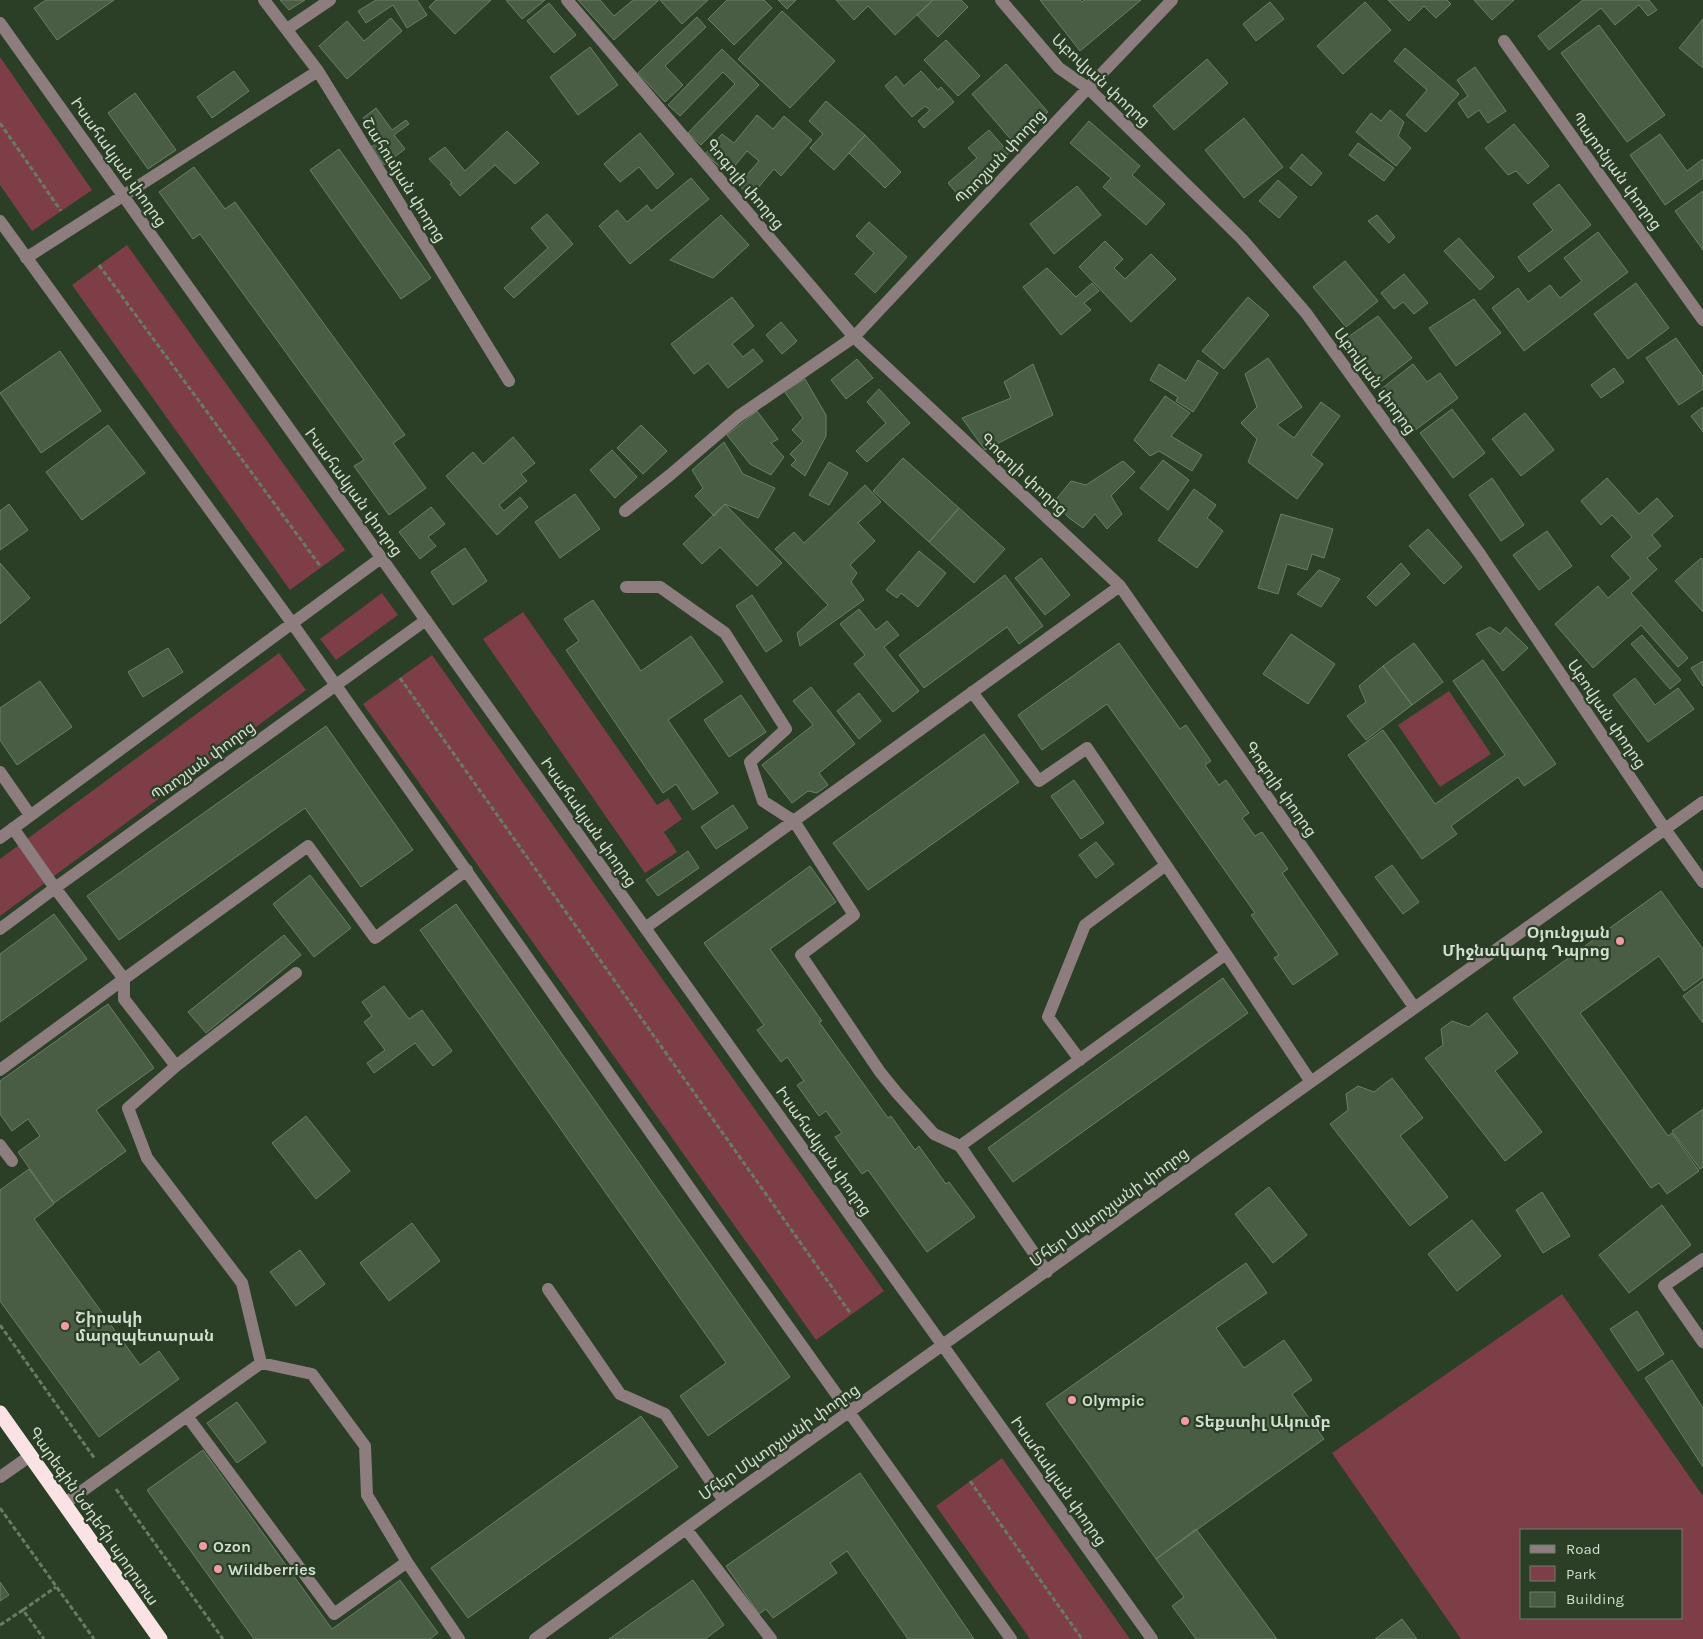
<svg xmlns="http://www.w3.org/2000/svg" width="1703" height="1639" viewBox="0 0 1703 1639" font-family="Karla,'Noto Sans Armenian',sans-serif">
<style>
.green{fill:#7e3e48;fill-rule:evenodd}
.building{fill:#485d44;stroke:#6a8065}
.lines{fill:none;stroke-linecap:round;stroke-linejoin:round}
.path{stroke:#697a65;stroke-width:3;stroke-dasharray:5 2.5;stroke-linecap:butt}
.minor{stroke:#8e7d7f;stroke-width:12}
.highway{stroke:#fbe2e4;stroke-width:15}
.poi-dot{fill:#f49aa6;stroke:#2b3e26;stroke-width:2}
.labels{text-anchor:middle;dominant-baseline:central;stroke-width:4.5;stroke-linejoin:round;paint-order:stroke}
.street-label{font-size:16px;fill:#d3dfd1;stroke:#2b3e26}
.poi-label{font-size:16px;font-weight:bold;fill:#d3dfd1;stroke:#2b3e26;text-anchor:start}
</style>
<rect width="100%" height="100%" fill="#2b3e26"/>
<path class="green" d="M0,57l92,133 -60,41 -32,-46z
M127,245l218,305 -55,40 -218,-305z
M382,593l16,22 -62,45 -16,-21z
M523,612l134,193 11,-7 14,21 -18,13 13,20 -32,21 -162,-234z
M279,653l27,37 -306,226v-57z
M432,655l452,636 -68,49 -453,-636z
M1449,691l42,63 -51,33 -42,-62z
M1562,1294l141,202v143h-242l-129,-186zM1522,1530h160v88h-160z
M1002,1458l128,181h-100l-94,-133z"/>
<path class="building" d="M46,0h68l-57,40 -23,-32z
M280,0h25l-16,10z
M376,0h41l10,15 -20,13 -14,-23 -27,18 -8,-12z
M436,0h55l-36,34 -26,-27z
M506,0h39l-23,19z
M578,0h22l14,16 19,-16h26l-45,40z
M660,0h48l-26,24z
M727,0h37l8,8 -38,37 -26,-26z
M778,0h18l-9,9z
M836,0h97l-38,35 -27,-29 -14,14z
M933,0h28l7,7 -30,30 -21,-22z
M1040,0h40l2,2 2,-2h57l-61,51z
M1388,0h59l4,4 -15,14 -12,-12 -15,15z
M1474,0h40l-22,20z
M1583,0h66l8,10 -9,6 -9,-11 -24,20 -14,-17 -52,42 -11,-14z
M1270,2l14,17 -28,22 -13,-17z
M1365,2l26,28 -48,44 -26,-28z
M549,3l27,32 -22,18 -27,-32z
M782,11l53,50 -45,47 -52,-49z
M697,17l9,10 -41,39 18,19 -18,17 -27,-29z
M391,18l11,13 -55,48 -28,-33 28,-25 17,20z
M1703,19v49l-24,-20z
M1599,25l66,90 -38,27 -66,-89z
M946,40l34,36 -22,20 -34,-36z
M590,47l28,38 -40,30 -28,-38z
M1405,48l54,46 -33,38 -20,-17 21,-25 -33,-29z
M722,49l37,36 -58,60 -13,-12 47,-49 -12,-12 -43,44 -12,-11z
M1207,59l21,24 -54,47 -21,-24z
M1006,64l42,48 -35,30 -41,-48z
M1475,67l31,44 -18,12 -9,-13 -11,8 -10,-15 10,-7 -11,-16z
M234,71l15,20 -37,27 -15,-21z
M921,71l17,19 3,-3 13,15 -30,26 -6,-7 12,-11 -5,-4 -13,11 -27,-31 11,-10 8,10z
M135,93l41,57 -28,19 -40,-56z
M826,101l39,34 -31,35 -24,-22 13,-14 -14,-13z
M376,108l16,22 14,-10 3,4 -15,11 11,14 -21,16 -13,-18 9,-7 -17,-22z
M1390,110l14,12 -6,14 13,12 -15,18 -40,-34 15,-19 10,8z
M757,115l16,14 11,-13 28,24 -31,36 -7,-7 -23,27 -13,-11 21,-24 -12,-10 -19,23 -23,-20 17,-20 12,9z
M1244,118l39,49 -39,31 -39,-48z
M1089,121l51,45 -8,9 33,29 -19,21 -43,-38 8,-9 -41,-35z
M1514,124l35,42 -21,18 -12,-13 -8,4 -23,-27z
M989,130l20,23 -50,43 -11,-13 29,-25 -9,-10z
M507,131l32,32 -24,21 -20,-19 -35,31 -10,-12 2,-1 -23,-24 16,-12 20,24z
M640,133l34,41 -17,15 -18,-22 -19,15 -16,-18z
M1660,134l27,37 16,-12v19l-38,27 -35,-50z
M865,135l36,37 -16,16 -36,-35z
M1358,143l36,25 -10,13 -35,-26z
M339,149l92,129 -30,21 -91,-129z
M1302,154l20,19 -11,13 -21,-18z
M194,167l31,42 10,-7 170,233 -12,8 33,45 -37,27 -35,-49 10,-6 -164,-226 -7,5 -34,-47z
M691,178l18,21 -79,65 -31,-38 18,-16 10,12 20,-17 4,6z
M1278,180l19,17 -18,21 -20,-17z
M1559,184l32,41 -62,47 -11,-15 35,-27 -20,-26z
M1077,186l24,29 -47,39 -24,-30z
M1703,191v59l-28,-39z
M547,214l26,30 -59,54 -10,-10 44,-40 -17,-20z
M721,215l28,30 -36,33 -43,-18z
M1377,215l18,22 -6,6 -21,-22z
M869,222l38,35 -32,36 -20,-19 19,-21 -18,-17z
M1598,232l30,40 -104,79 -32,-43 26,-20 10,14 22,-17 10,13 22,-17 -18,-23z
M1459,238l35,39 -14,13 -36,-39z
M1105,241l18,18 -9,9 11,11 26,-25 25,25 -45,43 -52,-55z
M1345,261l33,40 -32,26 -33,-40z
M1047,268l29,29 16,-14 7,8 -15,12 7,7 -30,25 -38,-48z
M1404,274l24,29 -14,11 -11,-12 -9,7 -13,-16z
M1636,283l33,45 -41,31 -34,-45z
M732,297l22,29 -22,18 11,13 10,-8 10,12 -35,27 -20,-25 -14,11 -23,-30z
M1248,297l21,18 -45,54 -22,-18z
M1474,299l27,34 -45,33 -27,-38z
M1378,316l34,42 -34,26 -30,-47z
M781,322l16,19 -15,13 -16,-19z
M1676,338l27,38v13l-24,16 -33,-47z
M60,351l41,60 -60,42 -41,-60z
M1268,358l34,49 -25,18 17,13 27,-36 19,14 -29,39 12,9 -26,35 -49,-37 9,-23 -16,-16 16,-16 -12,-33z
M857,359l16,19 -27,21 -15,-19z
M1198,360l20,13 -25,39 -17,-11 2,-4 -28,-17 9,-16 27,17z
M1033,364l20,51 -68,35 -23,-32 49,-20 -7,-16z
M1413,364l14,18 13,-9 18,25 -44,33 -33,-42z
M1614,368l10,14 -23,16 -10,-13z
M805,379l21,36v21l-21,40 -14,-11 5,-5 -6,-6 13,-13 -11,-11 11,-12 -19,-27z
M879,389l31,34 -43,39 -11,-11 30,-28 -19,-21z
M1165,396l25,17 -19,23 31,19 -10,16 -33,-20 -9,5 -16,-16z
M1703,407v25l-12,-16z
M1452,409l33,44 -32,25 -33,-45z
M757,411l21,28 -7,4 13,14 -13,18 -21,-11 -23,-29z
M1525,413l29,37 -33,26 -29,-37z
M108,425l37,48 -63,47 -36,-48z
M641,425l26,26 -24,23 -26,-26z
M513,437l22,26 -14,11 6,7 -28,24 5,6 16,-14 8,10 -31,28 -51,-59 27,-24 10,12z
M724,442l19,32 32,14 -17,30 -33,-14 -11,12 -19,-20 8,-8 -11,-18z
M612,450l25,27 -22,21 -25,-28z
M903,458l56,50 -30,34 -56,-51z
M1163,460l26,20 -21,30 -28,-22z
M1123,461l12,11 -24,24 11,18 -15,15 -12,-15 -12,14 -14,-10 -15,-16 17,-21 15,4z
M829,462l19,11 -19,32 -20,-10z
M1492,478l32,47 -23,16 -32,-46z
M1607,478l32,36 18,-16 16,18 -21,19 9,11 -14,12 10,11 -26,24 57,65 -10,9 -37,-42 -48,43 -38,-44 43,-38 10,12 23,-20 -20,-22 21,-19 -20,-22 -11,10 -20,-24z
M865,485l16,17 -23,21 17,18 -25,24 7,8 -6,9 13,18 -64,46 -3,-13 31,-28 -53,-56 19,-17 10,11z
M1194,489l22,16 -9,13 16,13 -26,37 -39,-28z
M575,494l25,35 -40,29 -25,-36z
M9,504l19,26 -28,20v-39z
M725,504l57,59 -25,23 -37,-39 -18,17 -19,-20z
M431,507l14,17 -17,13 8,9 -16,13 -21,-27z
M959,508l46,41 -31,34 -45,-41z
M1281,514l52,15 -9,29 -12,-4 -5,16 -20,-6 -9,30 -20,-6z
M1428,529l34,38 -18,17 -35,-38z
M1547,531l25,35 -33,24 -26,-35z
M465,548l22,33 -34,24 -22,-33z
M919,551l27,22 -28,34 -17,-14 -4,5 -11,-8z
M1041,558l29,37 -25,20 -30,-37z
M1701,558l2,2v52l-28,-31z
M0,563l30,35 -30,26z
M1401,563l9,11 -34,32 -9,-9z
M1319,570l21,9 -19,28 -24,-13z
M1005,575l38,51 -24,18 -12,-17 -83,61 -25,-33z
M752,595l30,46 -16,11 -30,-46z
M593,600l48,71 50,-35 32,46 -55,38 50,73 -25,17 -17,-26 -13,9 -97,-143 13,-9 -15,-22z
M859,609l17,21 11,-9 12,14 -15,12 35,44 -26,21 -39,-48 11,-9 -25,-31z
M1490,627l10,7 6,-7 22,21 -25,23 -27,-37z
M1291,634l44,30 -27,40 -45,-30z
M1642,635l39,45 -11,9 -39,-45z
M1119,643l61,86 6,-4 25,36 -6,4 14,20 7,-5 23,33 -7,5 13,18 7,-4 26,37 -6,4 56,81 -45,31 -19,-27 5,-3 -28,-40 4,-2 -148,-209 -65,46 -24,-35z
M1414,643l29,39 -31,23 -29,-39z
M168,648l15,24 -40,25 -15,-25z
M1483,660l73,104 -32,22 -6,-9 -67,49 6,8 -35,25 -74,-104 35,-25 52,74 70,-49 -52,-74z
M1703,661v25l-12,-18z
M1383,666l29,39 -46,35 -19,-24 19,-14 -7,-16z
M1635,678l20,27 23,-17 16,21 -46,33 -35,-47z
M40,681l32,46 -55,38 -17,-25v-32z
M811,687l44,57 -36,29 9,12 -11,8 -9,-2 -16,12 -30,-38 51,-40 -20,-24z
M859,693l22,28 -22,18 -22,-28z
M741,695l25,37 -37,25 -25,-37z
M326,726l87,124 -52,37 -56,-79 -186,132 -32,-44z
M984,734l35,48 -151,108 -35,-47z
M1074,780l30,43 -23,16 -30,-43z
M733,805l15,23 -32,21 -15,-22z
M1096,842l18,22 -18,14 -17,-23z
M688,851l11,17 -41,28 -12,-16z
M1392,865l27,37 -16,12 -28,-37z
M810,866l26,36 -66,47 52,72 -3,1 69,96 3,-2 24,34 4,-4 27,38 3,-2 26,35 -48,35 -59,-82 -6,4 -27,-37 7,-4 -16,-22 -7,5 -22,-31 7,-4 -17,-24 -6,5 -24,-32 7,-5 -60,-82z
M310,875l41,53 -37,29 -41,-53z
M1661,891l42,58v28l-19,14 -25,-35 -79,57 88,123 4,-3 27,38 -32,23 -8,-11 -8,5 -138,-190z
M456,904l334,473 -82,59 -28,-40 46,-33 -306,-433z
M54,914l33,45 -87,63v-68z
M284,935l17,20 -95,78 -18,-21z
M1223,978l25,35 -235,169 -25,-34z
M1703,981v42l-20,-27z
M384,986l25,33 13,-9 30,41 -19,15 -18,-23 -41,30 -7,-10 18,-13 -21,-28 8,-6 -10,-14z
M108,1004l46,64 -58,42 30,41 -72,52 -36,-51 22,-16 -12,-17 -16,12 -12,-17v-33z
M1487,1013l31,40 -23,18 47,61 -37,29 -80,-103 18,-13 -2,-16 11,-8 17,6z
M1392,1078l31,40 -23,18 48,61 -38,29 -80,-102 18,-14 -2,-16 12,-8 16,6z
M1703,1109v58l-3,2 -28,-38z
M306,1116l44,55 -34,28 -44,-56z
M29,1169l25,35 -20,15 106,146 19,-14 20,28 -80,58 -99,-136v-111z
M1269,1187l38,48 -34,28 -38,-49z
M1542,1192l28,44 -27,17 -27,-43z
M1662,1205l29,40 -62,48 -30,-38z
M1472,1220l29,36 -44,35 -29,-37z
M412,1223l28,38 -51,40 -29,-38z
M300,1250l25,34 -29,22 -26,-34z
M1246,1263l21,30 -51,35 28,40 40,-28 28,40 -20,14 32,45 -168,120 -110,-155z
M1637,1311l27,43 -26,17 -28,-42z
M1672,1360l31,48v59l-58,-89z
M237,1402l29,40 -29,21 -30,-40z
M641,1416l37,51 -210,151 -37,-50z
M203,1450l129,179 68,-49 38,53 -8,6h-176l-107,-149z
M860,1473l114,166h-66l-61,-88 -17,12 7,10 -64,45 -7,-9 -7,5 -33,-48z
M1196,1529l81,110h-81l-24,-33 12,-9 -28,-38z
M693,1580l31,45 -19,14h-96z
M0,1582l9,13 -9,6z
M1402,1619l15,20h-42z"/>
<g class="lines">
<path class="path" d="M0,123l61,88
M99,265l222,302
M400,678l451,636
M0,1325l95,134
M970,1481l112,158
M116,1489l107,150
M0,1508l94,131
M23,1610l33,-23
M0,1625l23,-15 21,29"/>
<path class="minor" d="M264,0l54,71 191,310
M567,0l287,337 266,249 294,421
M1001,0l58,68 29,20 154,151 64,74 174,241 185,275 38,53
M0,23l1152,1616
M287,29l43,-29
M1504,41l199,279
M0,221l292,402 418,594 301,422
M26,258l292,-187
M625,511l45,-36 69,-59 115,-79 234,-249 84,-88
M626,587h34l65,46 61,96 -36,33 13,39 31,20 60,94 -53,40 79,117 17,21 37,41 26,12
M972,692l67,89 48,-33 139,206
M0,772l30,43
M13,828l42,60 69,91 184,-133 67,92 92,-68
M0,838l381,-280
M645,928l475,-342
M0,929l55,-41 371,-268
M124,979v20l52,67 -48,42 19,50 95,125 19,80
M1080,1060l-32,-43 37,-92 81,-60
M176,1066l120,-93
M0,1070l124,-91
M0,1145l12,16
M1703,1259l-39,27 39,56
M1047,1272l-87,-126 266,-192 85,128
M548,1289l72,105 45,20 59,87
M187,1416l147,198 73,-52
M0,1477l30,-21
M64,1504l197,-141 51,11 53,72 2,49 40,67 52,77
M686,1529l85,110
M535,1639l189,-138 979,-699"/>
<path class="highway" d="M0,1413l160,226"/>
</g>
<g class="poi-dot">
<circle cx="1620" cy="941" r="5"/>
<circle cx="65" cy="1326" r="5"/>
<circle cx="1072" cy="1400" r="5"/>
<circle cx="1185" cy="1421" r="5"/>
<circle cx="203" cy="1546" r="5"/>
<circle cx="218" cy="1569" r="5"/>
</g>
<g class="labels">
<g class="street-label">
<text transform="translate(1101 80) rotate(43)">Աբովյան փողոց</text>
<text transform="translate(1000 157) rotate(-47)">Պռոշյան փողոց</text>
<text transform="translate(119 162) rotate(55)">Իսահակյան փողոց</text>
<text transform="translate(1617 171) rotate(54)">Պարոնյան փողոց</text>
<text transform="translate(404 180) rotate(58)">Շահումյան փողոց</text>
<text transform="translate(745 184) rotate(50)">Գոգոլի փողոց</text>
<text transform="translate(1375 381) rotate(54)">Աբովյան փողոց</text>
<text transform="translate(1024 474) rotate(43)">Գոգոլի փողոց</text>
<text transform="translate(354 492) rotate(54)">Իսահակյան փողոց</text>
<text transform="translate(1607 714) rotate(56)">Աբովյան փողոց</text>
<text transform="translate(203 761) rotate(-36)">Պռոշյան փողոց</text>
<text transform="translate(1281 789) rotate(55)">Գոգոլի փողոց</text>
<text transform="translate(589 822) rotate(55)">Իսահակյան փողոց</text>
<text transform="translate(824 1151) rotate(55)">Իսահակյան փողոց</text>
<text transform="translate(1109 1207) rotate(-36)">Մհեր Մկտրչյանի փողոց</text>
<text transform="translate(779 1442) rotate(-35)">Մհեր Մկտրչյանի փողոց</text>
<text transform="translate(1059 1481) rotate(55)">Իսահակյան փողոց</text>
<text transform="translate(94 1516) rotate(55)">Գարեգին Նժդեհի պողոտա</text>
</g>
<g class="poi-label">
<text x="1610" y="932" text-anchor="end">Օյունջյան<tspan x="1610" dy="18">Միջնակարգ Դպրոց</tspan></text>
<text x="75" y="1317">Շիրակի<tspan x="75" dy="18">մարզպետարան</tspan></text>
<text x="1082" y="1400">Olympic</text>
<text x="1195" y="1421">Տեքստիլ Ակումբ</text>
<text x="213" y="1546">Ozon</text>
<text x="228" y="1569">Wildberries</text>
</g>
</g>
<rect x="1520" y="1529" width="162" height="90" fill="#2b3e26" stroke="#6e7e6a"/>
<rect x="1530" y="1545" width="25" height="8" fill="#8e7d7f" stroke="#6e7e6a"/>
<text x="1566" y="1554" font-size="15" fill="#d3dfd1">Road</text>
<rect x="1530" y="1566" width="25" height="15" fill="#7e3e48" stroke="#6e7e6a"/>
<text x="1566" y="1579" font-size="15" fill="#d3dfd1">Park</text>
<rect x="1530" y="1592" width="25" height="15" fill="#485d44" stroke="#6e7e6a"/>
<text x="1566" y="1604" font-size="15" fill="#d3dfd1">Building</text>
</svg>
